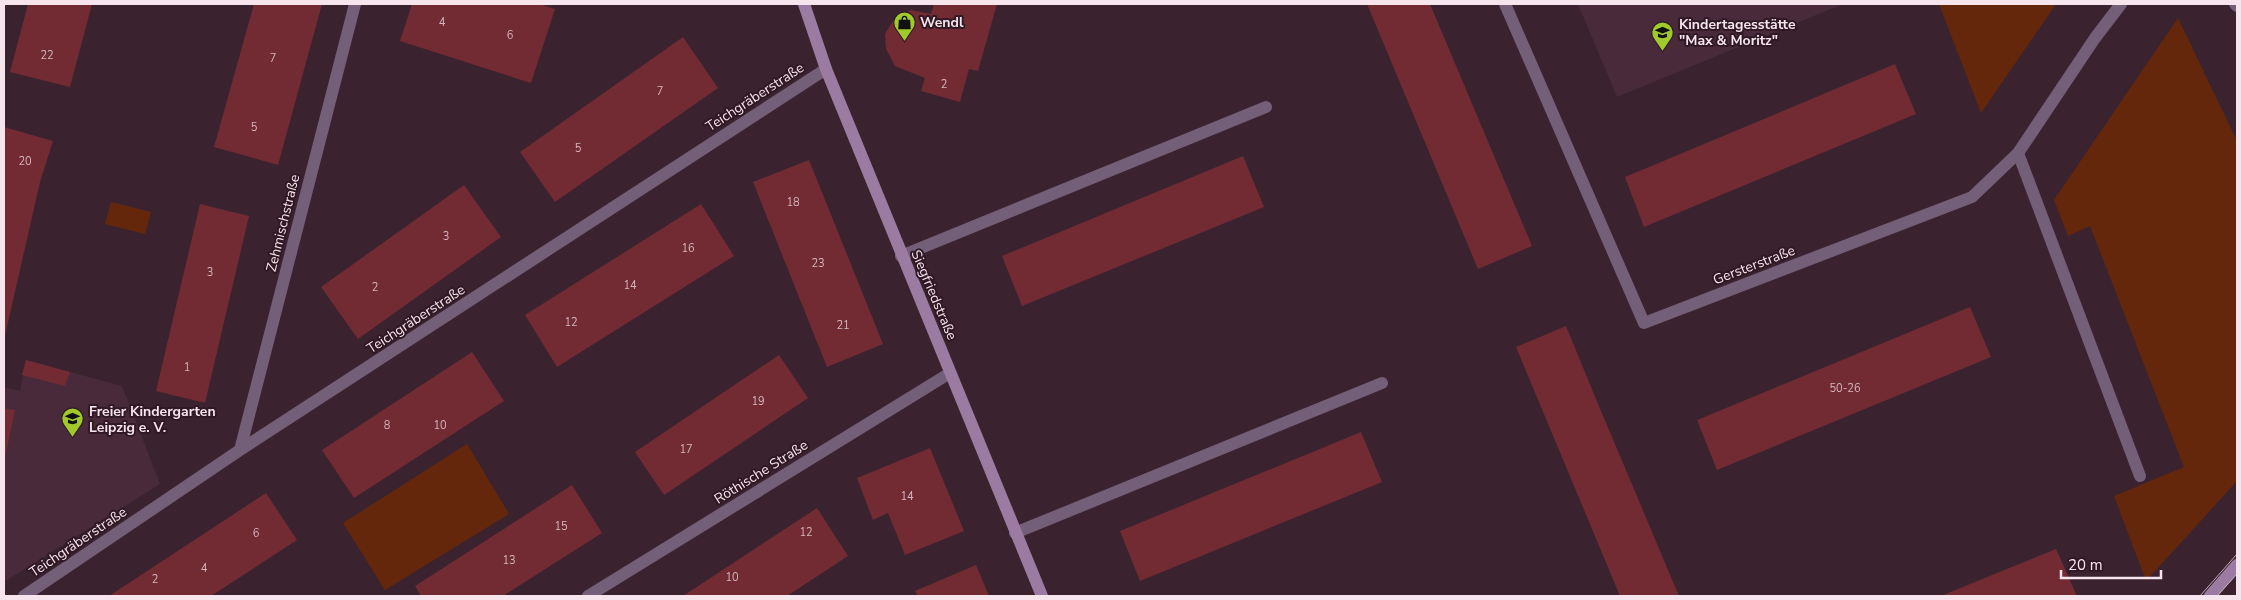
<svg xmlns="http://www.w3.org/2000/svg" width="2241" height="600" viewBox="0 0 2241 600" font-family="'Nunito Sans',sans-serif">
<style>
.built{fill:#482a3a}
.green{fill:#64270c}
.building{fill:#722a33}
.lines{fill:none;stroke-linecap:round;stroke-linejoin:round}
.service{stroke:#735f78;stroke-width:12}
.minor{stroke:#735f78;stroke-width:12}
.secondary{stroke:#9c7ba3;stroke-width:12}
.tram{stroke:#bfacb5;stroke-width:1}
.labels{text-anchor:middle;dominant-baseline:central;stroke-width:4;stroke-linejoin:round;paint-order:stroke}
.number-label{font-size:11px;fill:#d5b6be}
.poi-label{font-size:14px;font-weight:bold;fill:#f6e5ed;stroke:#301925;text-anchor:start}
.street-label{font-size:14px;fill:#f6e5ed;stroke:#301925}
</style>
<rect width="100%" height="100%" fill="#3a232f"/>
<path class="built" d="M1578,4h265l-226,93z
M26,360l96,26 38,98 -156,98v-195l16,4z"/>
<path class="green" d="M1939,4h117l-75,109z
M2178,18l59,123v340l-91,100 -32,-85 70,-29 -94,-241 -22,10 -14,-36z
M111,202l40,10 -6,22 -40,-10z
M467,444l42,70 -124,76 -42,-67z"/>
<path class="building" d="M28,4h64l-22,83 -60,-15z
M254,4h68l-44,161 -64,-18z
M412,4h127l16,5 -24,74 -131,-42z
M934,4h63l-19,67 -9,-2 -9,33 -39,-11 4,-13 -30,-12 -9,-17 -1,-15 9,-15 17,-9 20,4z
M1367,4h63l102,242 -54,23z
M683,37l35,51 -163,114 -35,-50z
M1895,64l21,50 -272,113 -19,-50z
M4,127l49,14 -13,41 -36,158z
M1243,156l21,51 -242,99 -20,-50z
M809,160l74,184 -56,23 -74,-185z
M464,185l37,52 -143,102 -37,-52z
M200,204l49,12 -44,187 -49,-12z
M701,204l33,52 -177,111 -32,-52z
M1970,307l21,50 -274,113 -20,-50z
M1566,326l30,73 83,197h-59l-104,-249z
M472,352l32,49 -150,97 -32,-48z
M779,355l29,43 -144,97 -29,-43z
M26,360l44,12 -5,14 -43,-11z
M4,408l11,2 -10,48h-1z
M1361,432l21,50 -242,99 -20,-50z
M930,448l34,83 -59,24 -17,-42 -15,7 -16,-42z
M572,485l30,48 -99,63h-82l-6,-10z
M266,493l31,47 -52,34 -34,22h-102z
M817,508l31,48 -61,40h-104z
M2056,549l21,47h-136l24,-10z
M976,565l13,31h-71l-3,-5z"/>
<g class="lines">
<path class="service" d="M2235,4l2,2
M2018,153l122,323
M901,256l365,-149
M1015,533l367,-150"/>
<path class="minor" d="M1505,4l139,319 328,-126 46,-44 77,-115 26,-34
M240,450l115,-446
M24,596l216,-146 586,-381
M588,596l362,-223"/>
<path class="secondary" d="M804,4l22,65 216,527
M2210,596l27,-31"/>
<path class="tram" d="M2200,596l37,-42
M2217,596l20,-22"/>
</g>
<defs>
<symbol id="shop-pin" viewBox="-11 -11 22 30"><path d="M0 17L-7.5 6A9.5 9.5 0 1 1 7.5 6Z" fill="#a0c92c" stroke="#301925"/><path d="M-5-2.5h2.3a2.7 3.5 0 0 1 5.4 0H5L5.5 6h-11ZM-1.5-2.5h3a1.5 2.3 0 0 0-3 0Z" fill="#111"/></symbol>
<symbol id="school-pin" viewBox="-11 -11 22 30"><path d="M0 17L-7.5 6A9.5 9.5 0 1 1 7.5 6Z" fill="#a0c92c" stroke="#301925"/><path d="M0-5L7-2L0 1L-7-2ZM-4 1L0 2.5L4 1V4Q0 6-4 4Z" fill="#111"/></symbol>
</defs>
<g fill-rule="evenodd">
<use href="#shop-pin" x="892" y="10" width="25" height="34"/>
<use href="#school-pin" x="1650" y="20" width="25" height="34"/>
<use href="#school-pin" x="60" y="406" width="25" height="34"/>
</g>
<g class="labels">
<g class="number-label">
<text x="442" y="22">4</text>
<text x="510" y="35">6</text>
<text x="47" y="55">22</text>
<text x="273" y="58">7</text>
<text x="944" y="84">2</text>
<text x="660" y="91">7</text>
<text x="254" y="127">5</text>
<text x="578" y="148">5</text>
<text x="25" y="161">20</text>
<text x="793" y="202">18</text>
<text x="446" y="236">3</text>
<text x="688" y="248">16</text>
<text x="818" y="263">23</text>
<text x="210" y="272">3</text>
<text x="630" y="285">14</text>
<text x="375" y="287">2</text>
<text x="571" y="322">12</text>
<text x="843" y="325">21</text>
<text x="187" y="367">1</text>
<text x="1845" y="388">50-26</text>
<text x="758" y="401">19</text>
<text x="387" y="425">8</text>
<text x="440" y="425">10</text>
<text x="686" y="449">17</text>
<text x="907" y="496">14</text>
<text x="561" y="526">15</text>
<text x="806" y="532">12</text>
<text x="256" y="533">6</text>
<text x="509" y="560">13</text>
<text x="204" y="568">4</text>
<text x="732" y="577">10</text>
<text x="155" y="579">2</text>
</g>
<g class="poi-label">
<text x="920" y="22">Wendl</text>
<text x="1679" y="24">Kindertagesstätte<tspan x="1679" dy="16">"Max &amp; Moritz"</tspan></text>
<text x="89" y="411">Freier Kindergarten<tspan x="89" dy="16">Leipzig e. V.</tspan></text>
</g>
<g class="street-label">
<text transform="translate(755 97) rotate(-33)">Teichgräberstraße</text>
<text transform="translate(283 223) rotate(-76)">Zehmischstraße</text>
<text transform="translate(1754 265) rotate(-21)">Gersterstraße</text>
<text transform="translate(934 295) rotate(67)">Siegfriedstraße</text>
<text transform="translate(416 319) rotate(-33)">Teichgräberstraße</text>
<text transform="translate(761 472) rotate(-32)">Röthische Straße</text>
<text transform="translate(78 542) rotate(-34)">Teichgräberstraße</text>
</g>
</g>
<rect width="2241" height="600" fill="none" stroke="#f6e5ed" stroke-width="10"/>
<path d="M2061 570v8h100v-8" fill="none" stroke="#f6e5ed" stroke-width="2.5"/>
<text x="2068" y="570" font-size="15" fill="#f6e5ed" stroke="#301925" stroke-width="4" paint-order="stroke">20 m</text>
</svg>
